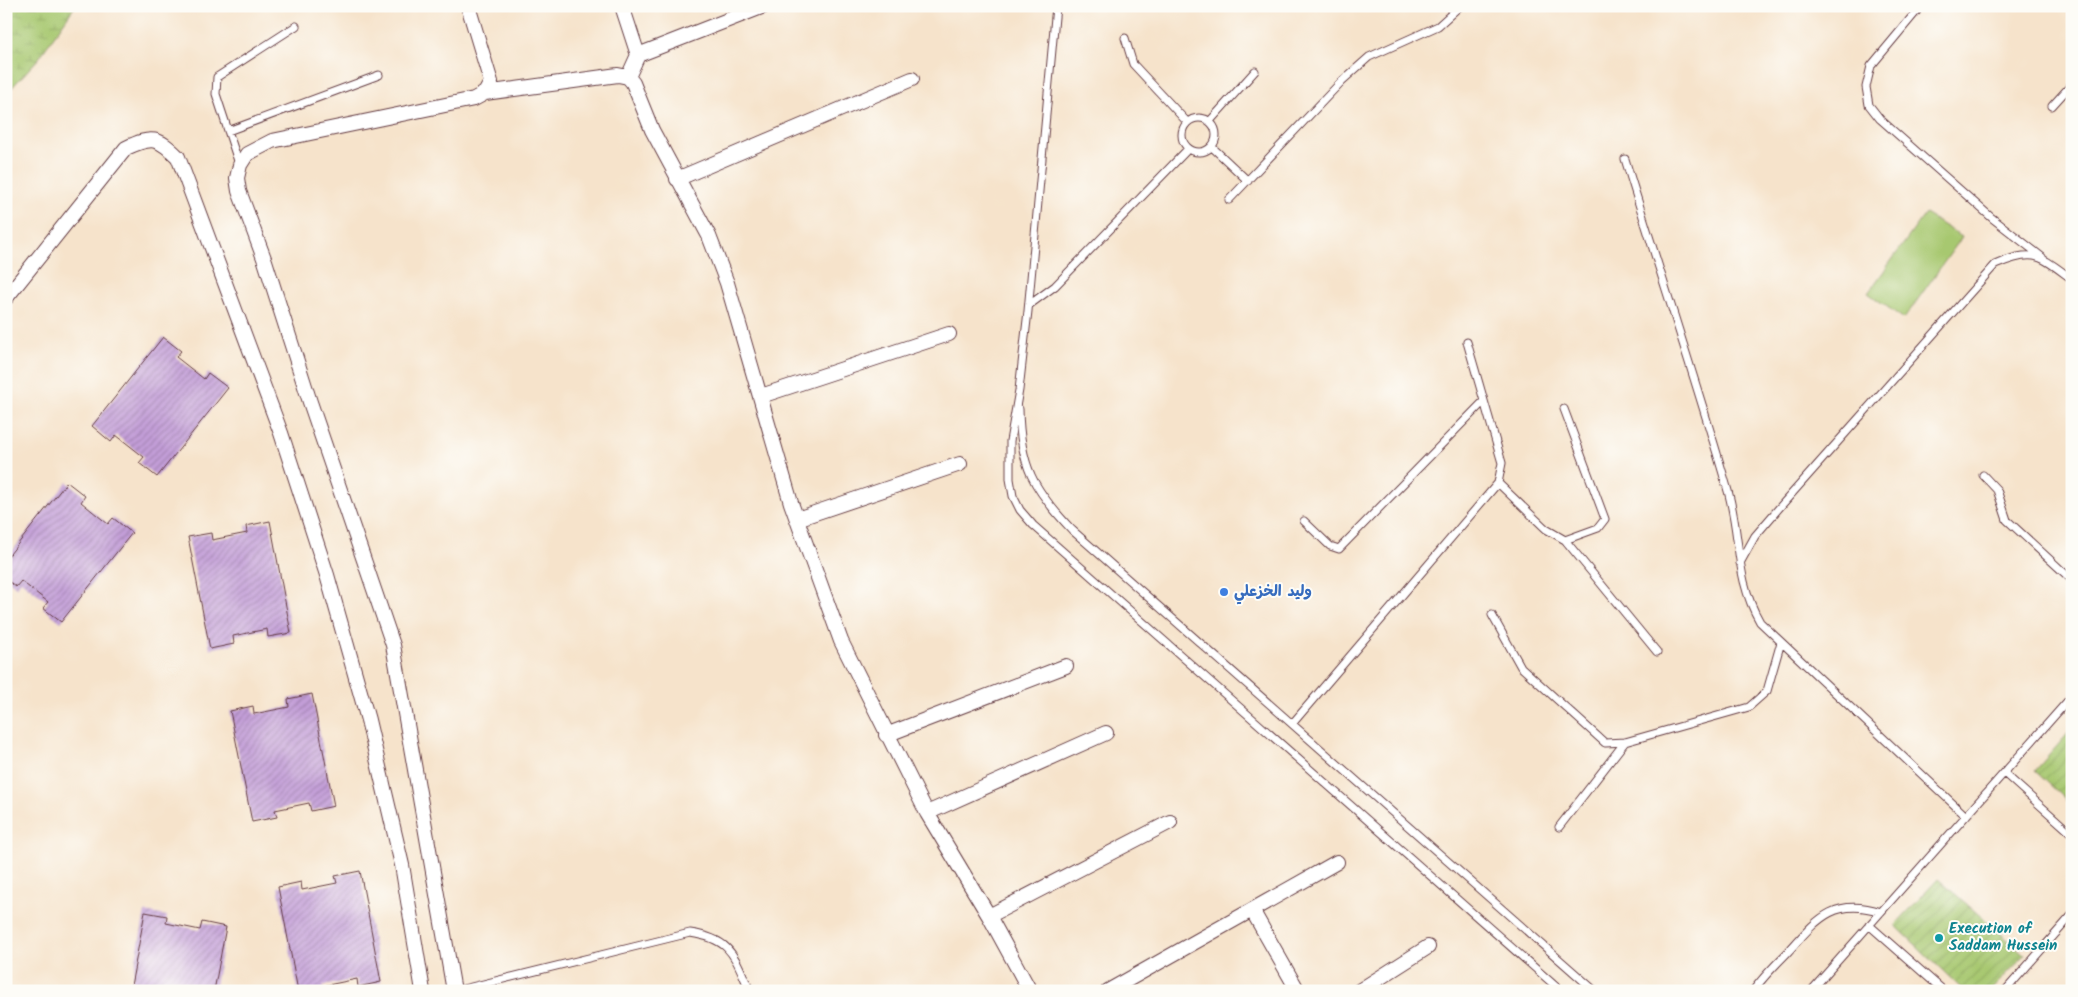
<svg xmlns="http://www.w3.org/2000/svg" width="2078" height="997" viewBox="0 0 2078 997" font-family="Kalam,'Playpen Sans Arabic',sans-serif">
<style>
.wetland{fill:url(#wetland-marsh);stroke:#78744e}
.park{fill:#a7c870;stroke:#78744e}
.garden{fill:url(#garden-furrows);stroke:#78744e}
.building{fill:url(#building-hatch)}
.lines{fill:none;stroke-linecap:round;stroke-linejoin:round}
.service-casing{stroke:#643c43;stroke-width:9}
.minor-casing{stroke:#643c43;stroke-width:16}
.service{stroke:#fff;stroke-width:7}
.minor{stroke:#fff;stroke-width:14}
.shop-dot{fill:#3f7fe0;stroke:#fdfcf7;stroke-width:2}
.culture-dot{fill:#0f9aa8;stroke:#fdfcf7;stroke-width:2}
.labels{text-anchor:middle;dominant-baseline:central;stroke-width:4;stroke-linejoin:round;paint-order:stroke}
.shop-label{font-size:15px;font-weight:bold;fill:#366cbe;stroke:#fdfcf7;text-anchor:start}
.culture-label{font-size:15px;font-weight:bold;fill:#0d838f;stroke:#fdfcf7;text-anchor:start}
</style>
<defs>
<pattern id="wetland-marsh" width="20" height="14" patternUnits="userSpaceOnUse" patternTransform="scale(1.25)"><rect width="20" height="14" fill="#a7c870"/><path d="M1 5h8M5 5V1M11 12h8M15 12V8" fill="none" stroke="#91ab61"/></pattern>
<pattern id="garden-furrows" width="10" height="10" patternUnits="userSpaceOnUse" patternTransform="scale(1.25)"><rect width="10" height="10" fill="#a7c870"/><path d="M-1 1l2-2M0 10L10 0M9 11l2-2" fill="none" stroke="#91ab61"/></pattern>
<pattern id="building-hatch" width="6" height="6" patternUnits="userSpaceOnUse" patternTransform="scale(1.25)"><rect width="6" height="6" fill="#c39ed8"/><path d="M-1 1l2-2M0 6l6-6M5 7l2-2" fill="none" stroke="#a080af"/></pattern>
</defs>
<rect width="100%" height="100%" fill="#fdfcf7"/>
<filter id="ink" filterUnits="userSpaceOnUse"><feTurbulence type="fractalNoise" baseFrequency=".02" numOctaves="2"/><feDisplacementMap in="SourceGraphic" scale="10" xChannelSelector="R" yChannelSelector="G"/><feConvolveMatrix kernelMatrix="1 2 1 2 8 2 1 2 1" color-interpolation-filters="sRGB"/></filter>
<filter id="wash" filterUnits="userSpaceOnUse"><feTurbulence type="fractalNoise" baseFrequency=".0096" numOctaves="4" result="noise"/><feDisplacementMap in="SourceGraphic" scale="20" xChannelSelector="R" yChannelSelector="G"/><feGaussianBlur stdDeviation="1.12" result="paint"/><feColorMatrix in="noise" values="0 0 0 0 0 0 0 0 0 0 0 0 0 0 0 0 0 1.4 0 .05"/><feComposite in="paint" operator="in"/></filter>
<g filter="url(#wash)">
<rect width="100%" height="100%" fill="#f6e3cb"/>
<path class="wetland" d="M6,6h69l-36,52 -33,36z"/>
<path class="park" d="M1925,214l37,23 -58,82 -36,-26z"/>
<path class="garden" d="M2072,729v76l-37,-34z
M1938,879l87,76 -35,36h-26l-69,-66z"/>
<g id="blocks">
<path class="building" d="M163,337l18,14 -5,6 28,22 4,-6 20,15 -71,89 -18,-14 5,-6 -28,-22 -5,7 -19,-16z
M67,482l18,14 -4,6 27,22 5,-6 19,15 -71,89 -18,-14 5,-6 -27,-21 -5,6 -10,-8v-20z
M270,521l21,112 -23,4 -1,-8 -34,7 1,8 -24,5 -22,-112 23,-4 1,7 35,-7 -1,-7z
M312,694l22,112 -23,5 -2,-8 -34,7 2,7 -25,5 -22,-111 23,-5 1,8 35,-7 -1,-8z
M360,871l21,111 -23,5 -1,-8 -34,7 1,5h-26l-20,-104 23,-5 1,8 35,-7 -2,-7z
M145,912l22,4 -1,7 34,7 2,-8 24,5 -12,64h-84z"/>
</g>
</g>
<g filter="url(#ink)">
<use href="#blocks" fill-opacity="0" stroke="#643c43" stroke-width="1"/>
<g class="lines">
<defs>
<path id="service" d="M1056,6l-28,305 -9,79 -9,51v38l3,17 7,14 13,15 528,466
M1921,6l-50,60 -5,21 3,18 11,14 112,99 50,39
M1125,38l8,26 54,58
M2052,106l20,-22
M1182 135a17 17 0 1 1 34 0a17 17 0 1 1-34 0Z
M1210,121l45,-50
M228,131l151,-56
M1212,147l36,34
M1625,159c34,111 71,221 103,332 13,46 7,88 32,131l206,194
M239,164l-23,-70 1,-17 79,-51
M1229,200l113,-119 27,-24 69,-31 22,-20
M1029,305l26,-19 133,-137
M1019,409c1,57 14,80 53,121l523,461
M1564,409l41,110 -7,9 -33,12
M1983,475l14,15 10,30 65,60
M1498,483l48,46 19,11 92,112
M1304,521l26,25 9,3 145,-148
M1740,563l15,-27 24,-28 216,-243c40,-17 44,-10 77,14
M1492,615l29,52 84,76 20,-1 124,-35 18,-16 14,-49
M1292,724l206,-241 4,-20 -35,-121
M2004,773l68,61
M1559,827l66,-85
M1869,925l75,66
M455,991l235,-58c42,6 44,23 60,58
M1753,991c10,-14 22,-26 34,-38 29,-32 46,-57 94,-41
M1811,991l261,-295
M2005,991l67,-76"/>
<path id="minor" d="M622,6l16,49 -10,22
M638,55l126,-49
M485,93l133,-18 10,2 5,6 19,47 57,106 18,47 64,220 50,138 86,172 62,103 41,75
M677,179l235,-100
M6,298l120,-150c26,-12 32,-11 52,9l103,276 46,142 41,145 34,145 21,126
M761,396l188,-62
M797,519l163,-55
M886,735l180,-69
M927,813l179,-80
M1252,910l46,81
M989,916l181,-94
M454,991l-61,-346 -83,-243 -45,-141 -26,-70 -2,-13 3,-13 7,-11 25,-13 202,-42 11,-6 6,-11 -23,-76
M1108,991l229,-129
M1359,991l69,-44"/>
</defs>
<use href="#service" class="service-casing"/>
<use href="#minor" class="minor-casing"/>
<use href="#service" class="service"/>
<use href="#minor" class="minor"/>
</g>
</g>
<circle class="shop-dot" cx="1224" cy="592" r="5"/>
<circle class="culture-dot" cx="1939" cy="938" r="5"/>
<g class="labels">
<g class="shop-label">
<text x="1234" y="592">وليد الخزعلي</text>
</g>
<g class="culture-label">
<text x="1949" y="929">Execution of<tspan x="1949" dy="17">Saddam Hussein</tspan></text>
</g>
</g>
<rect width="2078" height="997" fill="none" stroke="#fdfcf7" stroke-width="25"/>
</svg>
